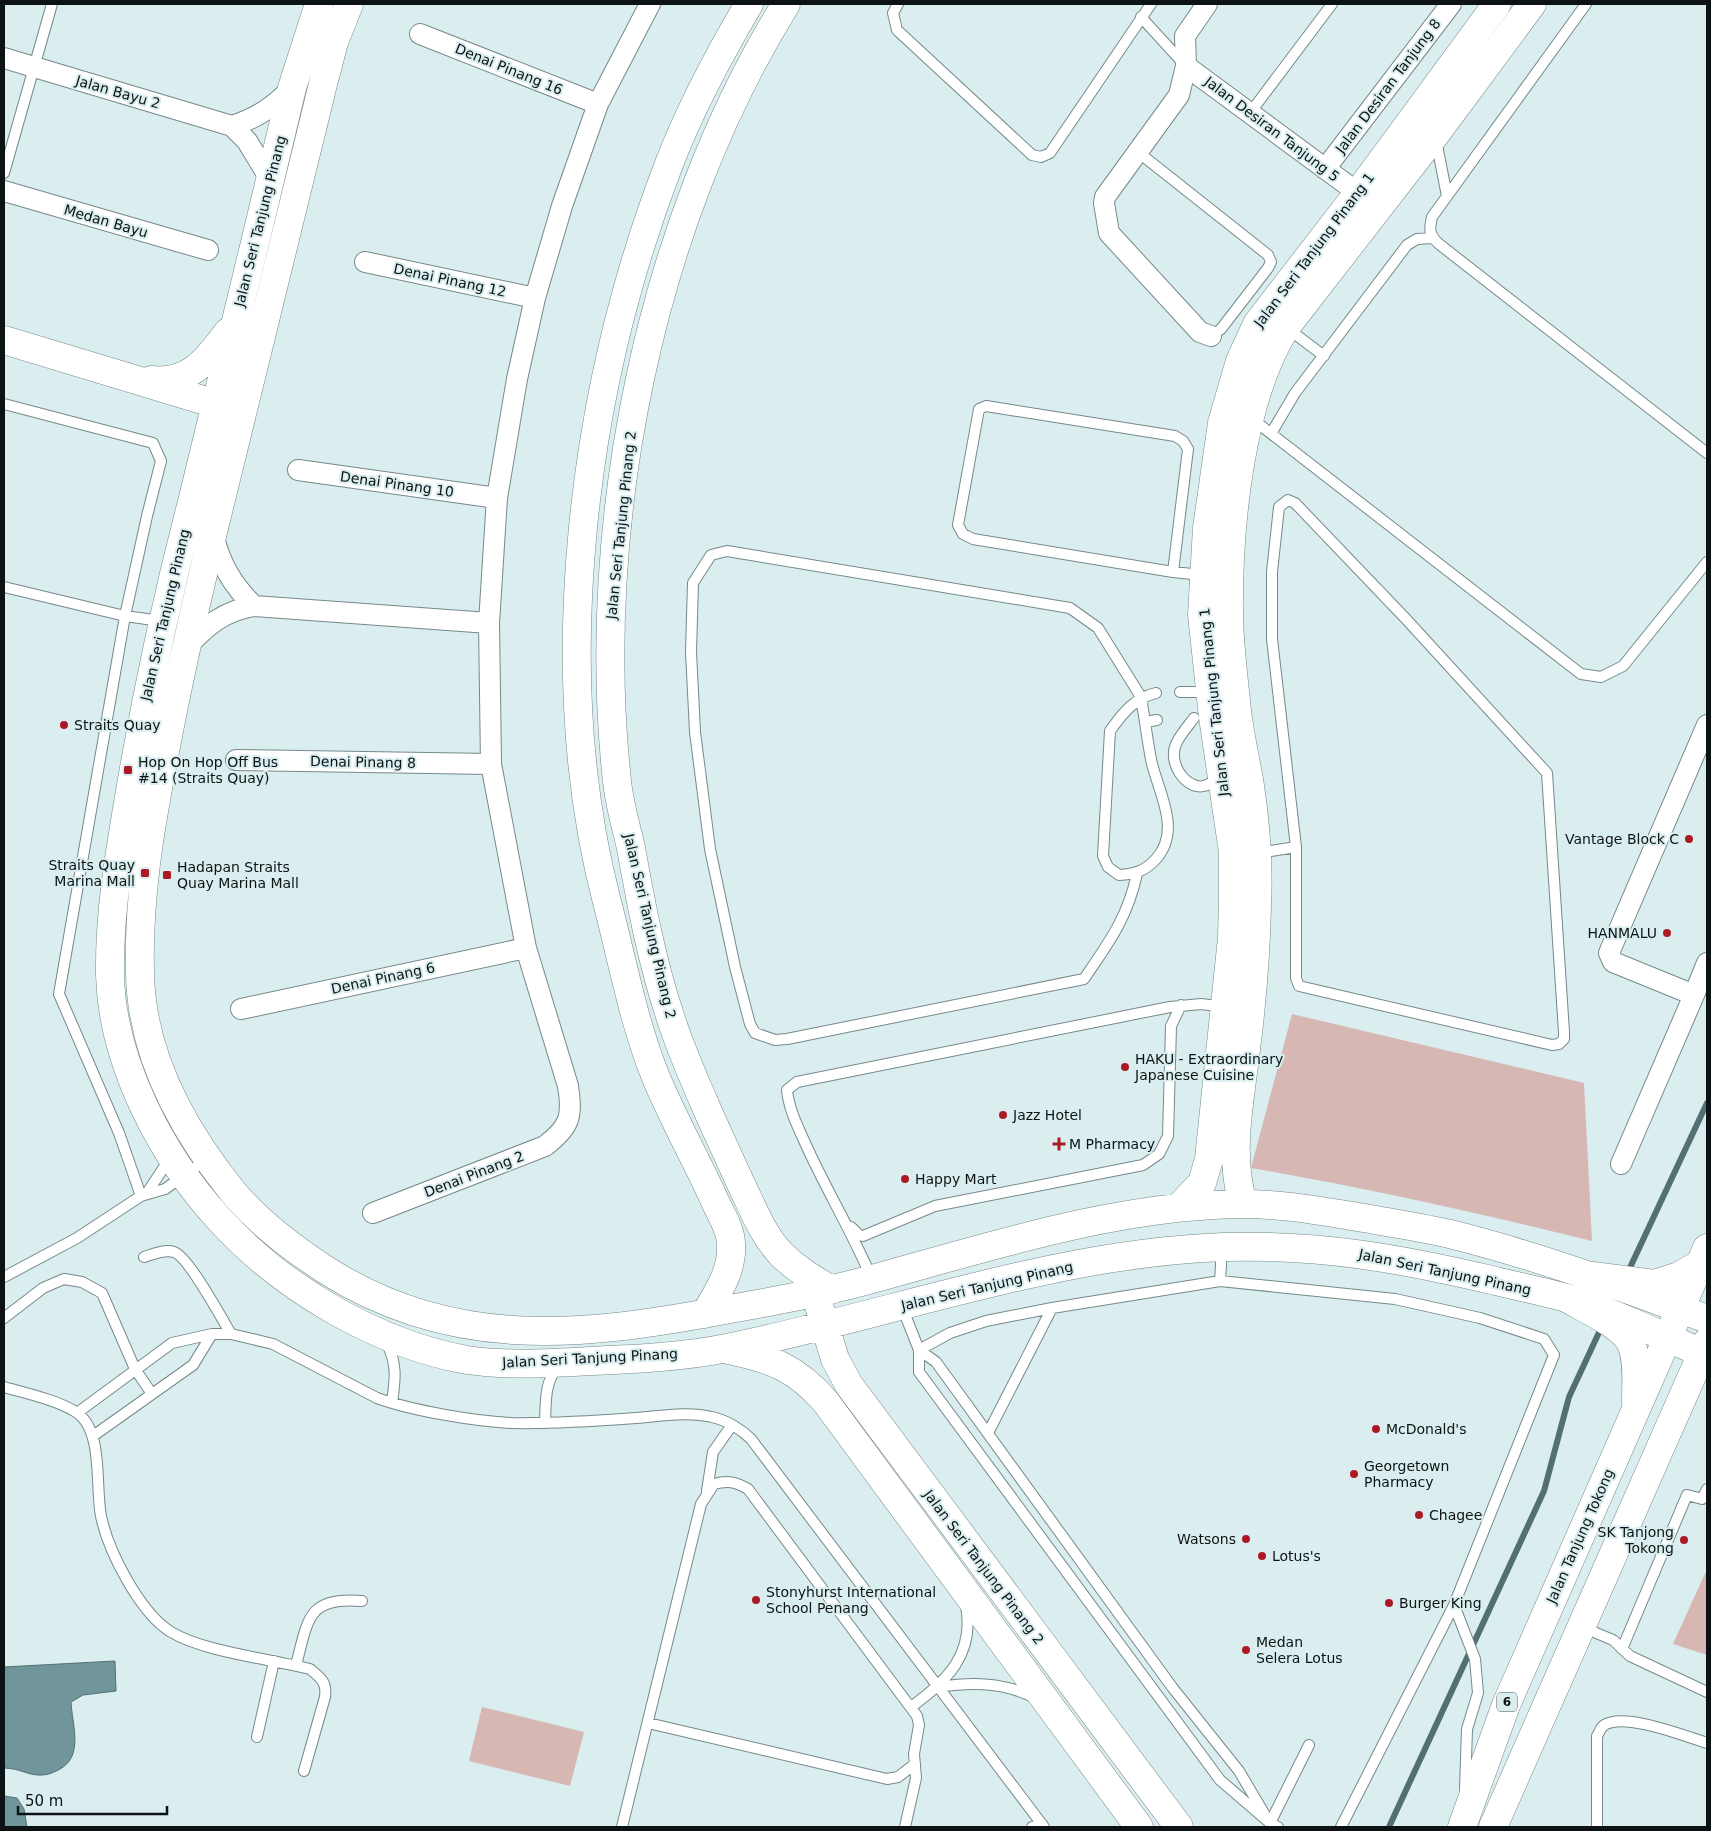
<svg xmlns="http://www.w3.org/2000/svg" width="1711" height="1831" viewBox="0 0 1711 1831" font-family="'DejaVu Sans',sans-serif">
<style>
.green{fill:#d6b7b4}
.water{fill:#70969b;stroke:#526f72}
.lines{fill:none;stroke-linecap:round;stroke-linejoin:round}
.stream{stroke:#526f72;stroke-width:6}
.lane-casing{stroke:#77898a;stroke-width:12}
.street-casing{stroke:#77898a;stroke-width:22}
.secondary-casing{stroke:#77898a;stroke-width:29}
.primary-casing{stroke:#77898a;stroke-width:29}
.lane{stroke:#fff;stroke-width:10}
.street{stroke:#fff;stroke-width:20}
.secondary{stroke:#fff;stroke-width:28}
.primary{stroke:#fff;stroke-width:28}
.poi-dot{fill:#ac1924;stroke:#daedef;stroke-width:2}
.labels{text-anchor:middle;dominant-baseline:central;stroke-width:4;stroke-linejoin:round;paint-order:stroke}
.shield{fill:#daedef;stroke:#4a5456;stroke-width:1}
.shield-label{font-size:12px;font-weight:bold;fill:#0d1314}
.street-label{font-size:14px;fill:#0d1314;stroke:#daedef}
.poi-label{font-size:14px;fill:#0d1314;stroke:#daedef;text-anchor:start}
</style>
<rect width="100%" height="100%" fill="#daedef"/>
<path class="green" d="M1292,1014l292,69 8,158c-113,-28 -226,-53 -341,-73z
M1707,1569v86l-34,-11z
M482,1707l102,25 -14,54 -101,-25z"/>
<path class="water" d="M115,1661l1,30 -33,4 -12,7c1,22 13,54 -11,67 -5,3 -12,6 -18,6 -13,1 -23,-7 -38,-7v-101z
M4,1796l13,2 7,11 3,18h-23z"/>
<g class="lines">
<path class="stream" d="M1627,1274l80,-171
M1389,1827l155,-336 25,-94 33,-71"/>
<defs>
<path id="lane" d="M898,4l-5,9 4,17 135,125 9,2 9,-4 101,-149
M1586,4l-154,213c-3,12 -3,18 7,27l268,209
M1141,17l42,46
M1250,113l82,-109
M1436,140l11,56
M1138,152l130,103 3,7 -3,6 -47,61 -10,7
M4,173l48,-169
M1287,328l37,28
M4,404l149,39 8,18 -14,55 -22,100 -66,378 60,139 22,63
M1251,418l330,256 20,3 22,-11 84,-104
M1272,432l23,-39 112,-148 10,-6 15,-1
M1288,500l7,3 111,116 141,154 17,259v7l-5,5 -7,1 -253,-59 -3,-8v-131l-24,-208v-67l7,-65z
M1173,572l15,-123 -5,-8 -8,-5 -189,-30 -7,3 -21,116 5,9 10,5 200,33 29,3
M4,587l121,29 36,5
M1180,692h29
M1156,693c-22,5 -34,21 -46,38l-7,125 5,11 11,8c16,-1 26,-4 37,-16 25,-28 4,-64 -4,-95 -3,-14 -5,-28 -7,-42l12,-2
M1194,718c-6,8 -14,17 -18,26 -11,25 23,61 42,31
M1258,853l38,-6
M1137,874c-10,45 -28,68 -53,105l-297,60 -12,1 -20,-7 -5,-9 -15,-57 -25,-118 -15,-117 -4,-80 2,-69 18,-28 16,-4 343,57 28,20 43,69 4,25
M147,1193l23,-35
M851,1227l8,8 4,1 72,-30 208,-41 16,-11 9,-18 3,-110 10,-21
M144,1257c9,-3 21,-8 30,-5 14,4 48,67 57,82
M4,1277l73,-39 64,-42 24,-7 42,-30
M865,1278l3,-8c-19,-43 -43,-83 -62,-125 -8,-18 -17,-35 -19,-55l10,-8 373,-75 31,-3 24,3
M1220,1281l2,-33
M902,1307l17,43v22l301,408 50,43 8,4
M4,1318l39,-30 21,-9 18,3 20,11 33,76 17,25
M386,1342c12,22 9,38 6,61
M919,1350l31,-17 36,-12 66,-13 168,-27 175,18 85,19 64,21 10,16 -100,250 -113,222
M919,1350l17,12 236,325 67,84 26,44
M4,1387c21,6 53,13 72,25 28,18 19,75 25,104 7,35 39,97 70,116 33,20 100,27 139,37 11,9 17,13 15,28l-21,74
M77,1413l95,-70 40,-9h19l42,10 104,54c36,13 97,23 134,25 42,1 84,-2 125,-5 25,-2 52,-7 76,-1 14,3 29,12 39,22l293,388
M545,1423c1,-20 -1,-41 13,-56
M988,1433l64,-125
M93,1436l100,-71 19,-31
M707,1491l6,-39 19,-27
M1454,1605l21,54 3,34 -11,36 -2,60
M1582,1627l31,13 17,16 77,36
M1622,1649l65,-154 15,4 5,-10
M296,1665c12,-45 11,-69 66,-64
M939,1687c33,-5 65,-5 96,11
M911,1707c36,-26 64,-53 55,-101
M648,1723l239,56 11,-2 17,-13
M257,1737l17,-76
M1270,1823l39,-78
M622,1827l79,-323 13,-20c14,-4 22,-2 34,5l169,227 2,9 -5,29 2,24 -11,49
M1032,1827l10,-3
M1597,1827v-91c2,-3 3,-7 6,-10 19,-15 82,10 104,17"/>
<path id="street" d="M1207,4l-22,32 1,30 -7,29 -74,102 -1,6 5,30 91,99 11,4
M420,34l178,70
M4,58l228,68 15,15 23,38
M1186,66l183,135
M232,126c25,-8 41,-19 60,-38
M1325,169l126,-165
M4,191l204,59
M365,262l170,36
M298,470l199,28
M213,534c7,29 19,51 41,72
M187,647c20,-22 37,-36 67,-41l235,17
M1707,725l-98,228 4,9 81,33 13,-32
M236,760l255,4
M241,1009l285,-61
M1621,1164l73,-169
M373,1213l172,-67c25,-19 28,-30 23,-60l-42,-138 -35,-184 -2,-141 8,-125 20,-119 18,-81 27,-92 36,-102 52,-100"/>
<path id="secondary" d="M319,4l-27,84c-33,138 -66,277 -100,414 -26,99 -46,194 -63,295 -10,59 -20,118 -19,178 2,87 52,182 110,245 62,68 157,124 247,140 41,6 82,3 124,1 45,-2 92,-4 136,-13 166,-34 327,-95 497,-101 97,-3 178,12 272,34 31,8 63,13 93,24 38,14 76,32 113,48
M349,4l-15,38 -11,42c-37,149 -73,299 -110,448 -18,75 -35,149 -49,225 -14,71 -26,142 -24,215 1,83 42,157 93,220 26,31 59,56 93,78 125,80 254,67 393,41 49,-9 98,-17 146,-30 121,-33 244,-74 371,-77 45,-1 90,8 134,15 27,5 54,9 80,15 88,22 173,53 257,85
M786,4c-136,218 -197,522 -169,777 2,22 9,45 14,67 10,56 21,114 39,168 9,29 21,56 33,84 12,28 25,55 37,82 12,24 22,52 41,72 15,15 32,25 50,36
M4,340l212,64
M151,380c39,4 56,-20 77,-48
M1243,1204c-15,-52 -3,-102 3,-155 6,-47 10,-95 11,-143 2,-40 -1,-80 -7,-120 -4,-25 -10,-50 -13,-75 -3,-32 -8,-66 -8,-98 -1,-86 11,-213 57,-286l149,-192 97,-131
M1179,1207l23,-24 7,-24 23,-221 1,-38v-48l-20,-135 -11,-102 5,-87 15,-105 18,-62 17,-37 101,-131 139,-189
M819,1306l16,53 14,26 330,442
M705,1314c13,-22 28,-44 26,-70 0,-15 -11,-31 -17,-45 -19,-42 -42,-82 -59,-124 -22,-55 -33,-116 -48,-173 -61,-234 -24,-515 62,-738 21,-55 50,-109 80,-160
M729,1350c43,9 67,18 96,51l314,426"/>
<path id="primary" d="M1593,1276l61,8 25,-8 21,-12
M1566,1298c19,11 59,28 66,48 6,17 4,38 4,56
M1462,1827l44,-122 201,-457
M1493,1827l214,-485"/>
</defs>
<use href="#lane" class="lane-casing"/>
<use href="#street" class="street-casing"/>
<use href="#secondary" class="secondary-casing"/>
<use href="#primary" class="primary-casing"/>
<use href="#lane" class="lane"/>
<use href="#street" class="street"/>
<use href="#secondary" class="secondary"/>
<use href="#primary" class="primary"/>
</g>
<g class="poi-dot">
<circle cx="64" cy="725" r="5"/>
<rect x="123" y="765" width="10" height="10" rx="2.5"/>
<circle cx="1689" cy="839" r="5"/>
<rect x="140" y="868" width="10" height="10" rx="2.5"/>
<rect x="162" y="870" width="10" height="10" rx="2.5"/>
<circle cx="1667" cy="933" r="5"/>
<circle cx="1125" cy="1067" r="5"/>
<circle cx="1003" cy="1115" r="5"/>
<path d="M1056.5 1136.5h5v5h5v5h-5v5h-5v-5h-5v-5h5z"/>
<circle cx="905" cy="1179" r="5"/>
<circle cx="1376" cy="1429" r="5"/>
<circle cx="1354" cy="1474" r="5"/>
<circle cx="1419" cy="1515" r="5"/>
<circle cx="1246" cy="1539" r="5"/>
<circle cx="1684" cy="1540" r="5"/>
<circle cx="1262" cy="1556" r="5"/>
<circle cx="756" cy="1600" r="5"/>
<circle cx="1389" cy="1603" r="5"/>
<circle cx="1246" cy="1650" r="5"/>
</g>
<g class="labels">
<rect class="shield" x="1497" y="1692.5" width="20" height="19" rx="4"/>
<g class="shield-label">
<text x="1507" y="1702">6</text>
</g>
<g class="street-label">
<text transform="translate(509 69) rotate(22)">Denai Pinang 16</text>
<text transform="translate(1388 86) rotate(-53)">Jalan Desiran Tanjung 8</text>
<text transform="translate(118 92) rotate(16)">Jalan Bayu 2</text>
<text transform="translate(1272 129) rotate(37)">Jalan Desiran Tanjung 5</text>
<text transform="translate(106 221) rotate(16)">Medan Bayu</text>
<text transform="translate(260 221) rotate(-76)">Jalan Seri Tanjung Pinang</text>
<text transform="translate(1314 250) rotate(-53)">Jalan Seri Tanjung Pinang 1</text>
<text transform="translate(450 280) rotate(12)">Denai Pinang 12</text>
<text transform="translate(397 484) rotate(8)">Denai Pinang 10</text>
<text transform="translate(621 525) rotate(-84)">Jalan Seri Tanjung Pinang 2</text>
<text transform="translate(165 615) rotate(-77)">Jalan Seri Tanjung Pinang</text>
<text transform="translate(1214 702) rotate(-96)">Jalan Seri Tanjung Pinang 1</text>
<text transform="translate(363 762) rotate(1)">Denai Pinang 8</text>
<text transform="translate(650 926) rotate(77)">Jalan Seri Tanjung Pinang 2</text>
<text transform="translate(383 978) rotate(-12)">Denai Pinang 6</text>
<text transform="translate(474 1174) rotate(-21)">Denai Pinang 2</text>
<text transform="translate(1445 1272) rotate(12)">Jalan Seri Tanjung Pinang</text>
<text transform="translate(987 1286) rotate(-13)">Jalan Seri Tanjung Pinang</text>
<text transform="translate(590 1358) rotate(-3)">Jalan Seri Tanjung Pinang</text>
<text transform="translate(1580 1536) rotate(-66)">Jalan Tanjung Tokong</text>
<text transform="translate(984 1567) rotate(53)">Jalan Seri Tanjung Pinang 2</text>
</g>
<g class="poi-label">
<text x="74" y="725">Straits Quay</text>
<text x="138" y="762">Hop On Hop Off Bus<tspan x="138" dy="16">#14 (Straits Quay)</tspan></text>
<text x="1679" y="839" text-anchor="end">Vantage Block C</text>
<text x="135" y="865" text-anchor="end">Straits Quay<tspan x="135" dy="16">Marina Mall</tspan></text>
<text x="177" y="867">Hadapan Straits<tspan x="177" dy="16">Quay Marina Mall</tspan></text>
<text x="1657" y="933" text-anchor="end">HANMALU</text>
<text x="1135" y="1059">HAKU - Extraordinary<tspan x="1135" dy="16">Japanese Cuisine</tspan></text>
<text x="1013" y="1115">Jazz Hotel</text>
<text x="1069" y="1144">M Pharmacy</text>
<text x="915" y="1179">Happy Mart</text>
<text x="1386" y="1429">McDonald's</text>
<text x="1364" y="1466">Georgetown<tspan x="1364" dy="16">Pharmacy</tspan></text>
<text x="1429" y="1515">Chagee</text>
<text x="1674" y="1532" text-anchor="end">SK Tanjong<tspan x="1674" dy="16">Tokong</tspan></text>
<text x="1236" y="1539" text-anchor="end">Watsons</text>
<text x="1272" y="1556">Lotus's</text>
<text x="766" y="1592">Stonyhurst International<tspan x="766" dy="16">School Penang</tspan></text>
<text x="1399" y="1603">Burger King</text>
<text x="1256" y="1642">Medan<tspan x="1256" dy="16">Selera Lotus</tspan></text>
</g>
</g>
<rect width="1711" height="1831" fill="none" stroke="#0d1314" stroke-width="10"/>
<path d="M18 1806v8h149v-8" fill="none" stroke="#0d1314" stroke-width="2.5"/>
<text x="25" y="1806" font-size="15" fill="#0d1314" stroke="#daedef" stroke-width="4" paint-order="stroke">50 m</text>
</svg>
